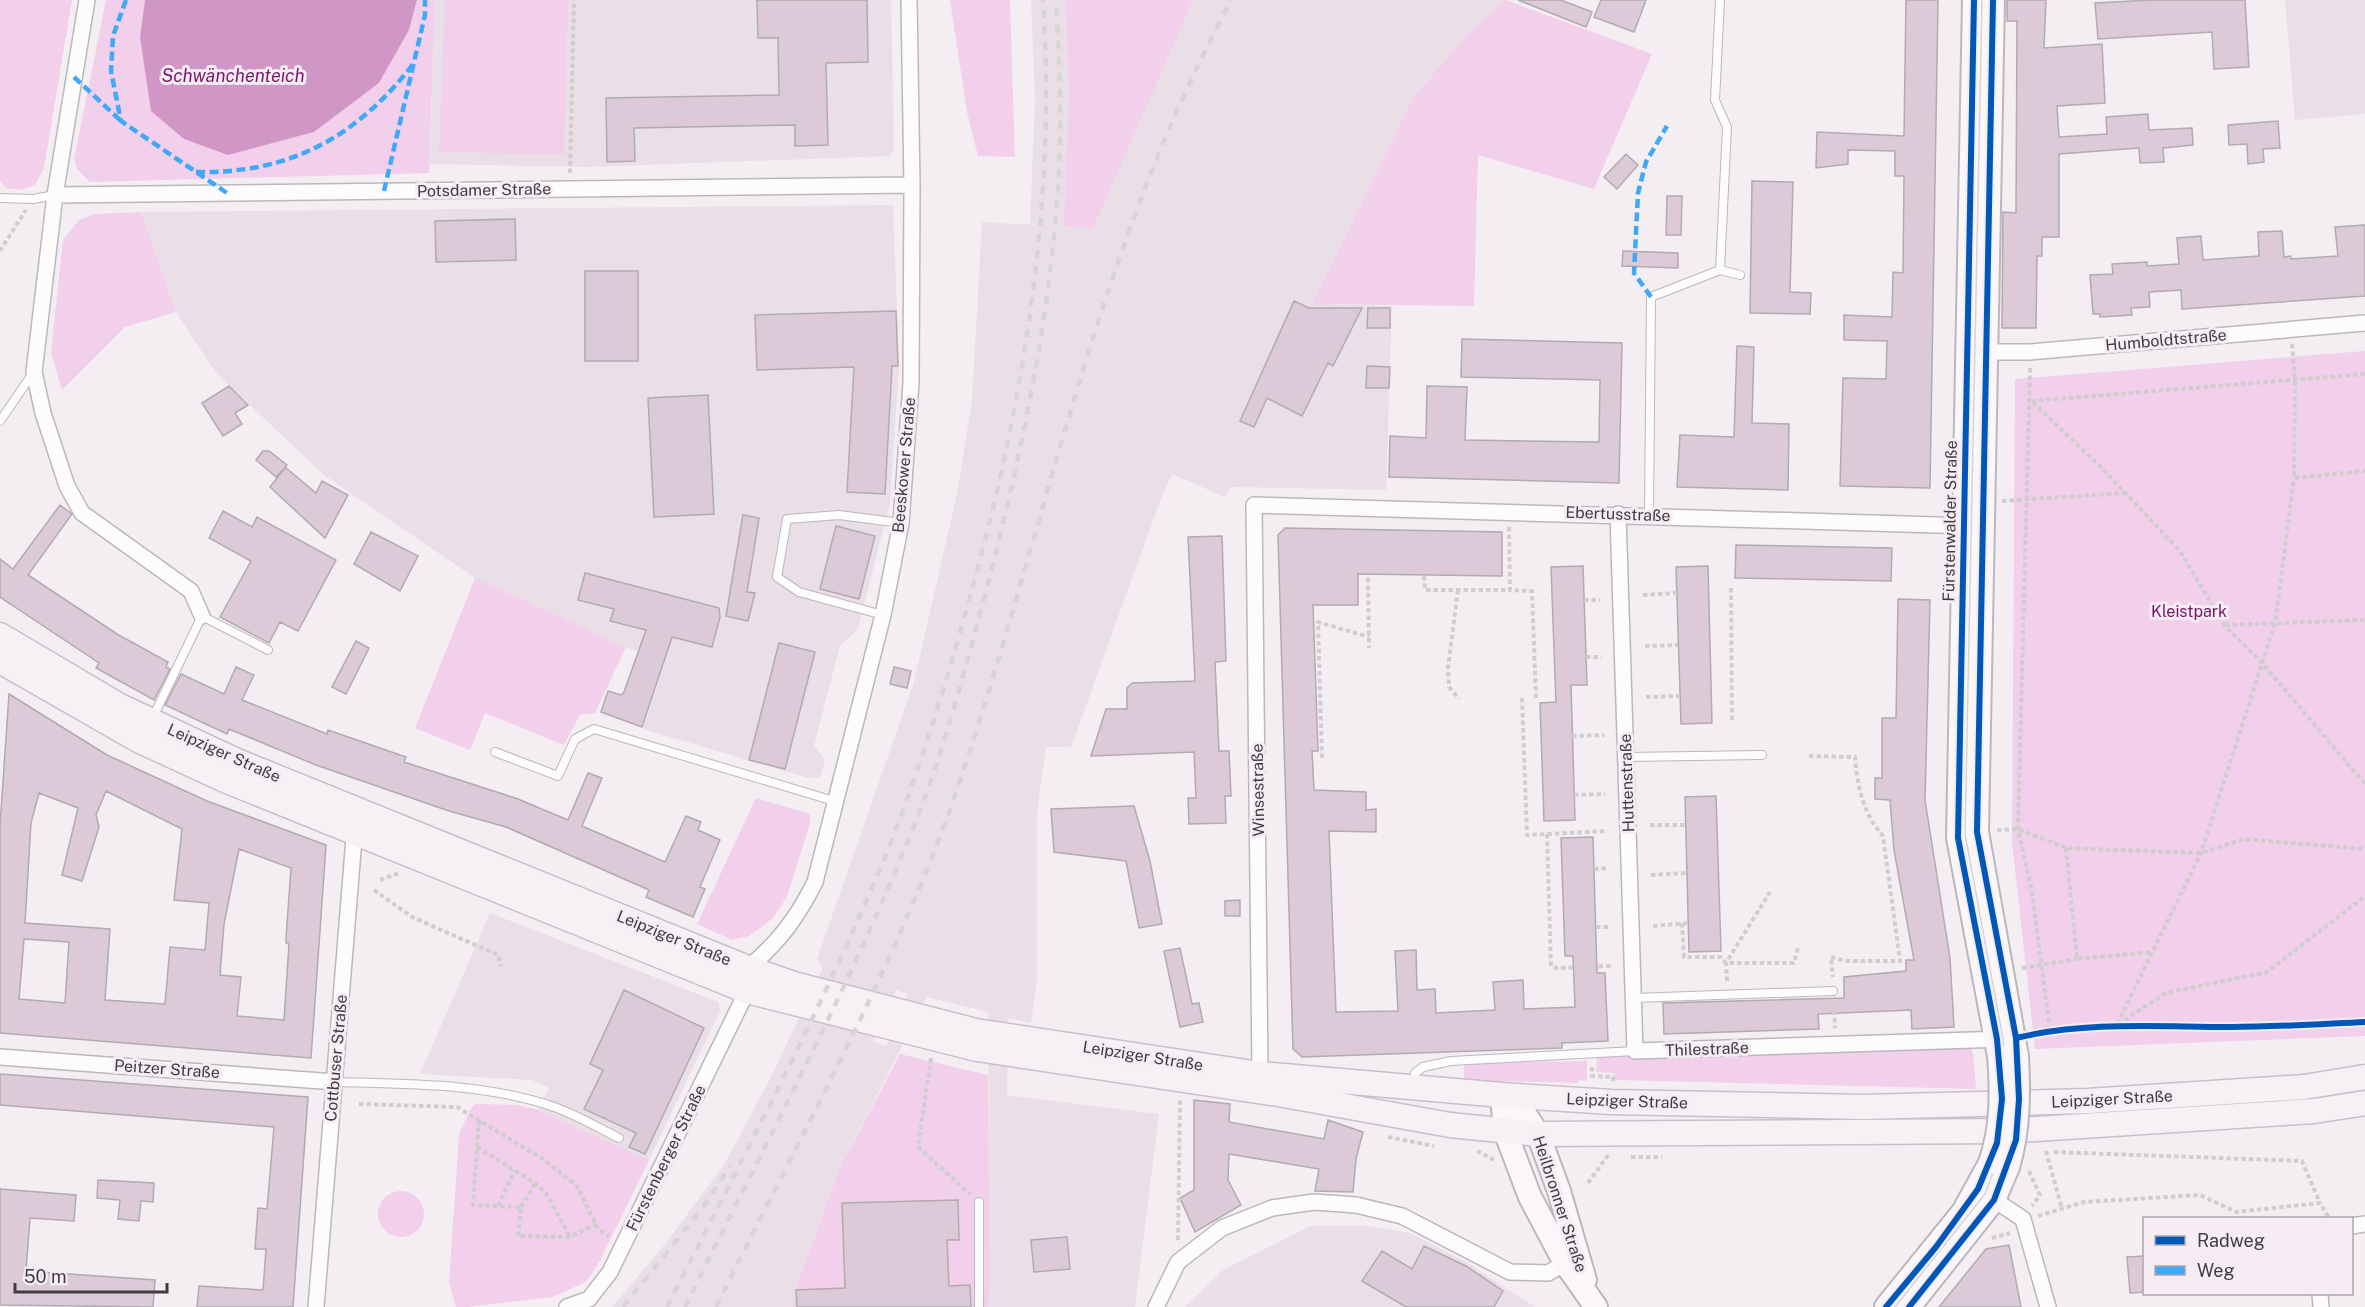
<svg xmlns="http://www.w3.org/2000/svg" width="2365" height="1307" viewBox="0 0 2365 1307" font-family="'Public Sans',sans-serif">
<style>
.built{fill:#eadee7;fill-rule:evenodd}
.green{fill:#f2cfeb}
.water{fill:#d096c6}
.building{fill:#dccad9;stroke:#b0abaf;stroke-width:1.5;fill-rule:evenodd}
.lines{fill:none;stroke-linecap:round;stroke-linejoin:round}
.lane-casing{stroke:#bbb7ba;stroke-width:10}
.street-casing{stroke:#bbb7ba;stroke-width:18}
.secondary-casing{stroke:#bbb7ba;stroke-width:26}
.primary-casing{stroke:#cabec8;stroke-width:27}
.path{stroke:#d0cdcf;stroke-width:4;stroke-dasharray:4.5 3;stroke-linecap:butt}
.lane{stroke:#fdfcfd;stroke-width:8}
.street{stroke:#fdfcfd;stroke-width:15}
.secondary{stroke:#faf6f9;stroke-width:22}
.primary{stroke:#f7f1f6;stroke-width:24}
.tram{stroke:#d6d4d6;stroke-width:1.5}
.rail{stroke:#d6d4d6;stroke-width:4.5;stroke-dasharray:8 8;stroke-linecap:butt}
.secondary-bridge-casing{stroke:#bbb7ba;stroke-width:26;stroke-linecap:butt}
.secondary-bridge{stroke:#faf6f9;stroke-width:22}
.quiet{stroke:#3fa9f5;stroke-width:4.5;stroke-dasharray:9 4.5;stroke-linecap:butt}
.cycleway-casing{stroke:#f6ecf4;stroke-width:10}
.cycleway{stroke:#0057b8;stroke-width:6}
.labels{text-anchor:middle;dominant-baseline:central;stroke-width:6;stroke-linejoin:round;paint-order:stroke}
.street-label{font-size:16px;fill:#403b3f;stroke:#f6ecf4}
.park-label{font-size:16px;fill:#741469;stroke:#f6ecf4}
.water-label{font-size:18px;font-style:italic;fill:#77186c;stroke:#f6ecf4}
</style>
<rect width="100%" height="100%" fill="#f4eef3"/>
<path class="built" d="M435,0h456l3,148 -4,8 -304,11 -156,-3z
M1031,0h35l3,101 124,-101h314l-35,30 -159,274 79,2 -6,184 -156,-3 -5,10 -53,-23 -12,27 -89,246h-25l-9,65v167l-6,44 -23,-5 -1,77 152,19 -24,193h-147l2,-26 -2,-269 -61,-15 -88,173 -43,116 -3,21h-181l54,-64 58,-78 47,-88 52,-109 -6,-9 97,-277 43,-188 15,-94 10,-178 56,3 -8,-2 5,-124zM896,990l12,4 -22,52 -13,-4z
M2285,0h80v114l-70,6z
M893,205l6,162 -9,136 -32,126 -18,17 -26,99 11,15 -5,18h-12l-165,-49 22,-68 -39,-14 -151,-69 -151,-103 -108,-102 -40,-61 -35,-100z
M490,913l228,89 2,9 -71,149 -111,-50 11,-22 -17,-8 -112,-6z
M1310,1226h57l43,7 56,29 69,45h-350l38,-37z"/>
<path class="green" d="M0,0h72l-28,168 -9,17 -14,5 -15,-2 -6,-7z
M106,0h39l-5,37 88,117 86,-22 65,-49 30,-53 8,-30h18l-6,173 -339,9 -13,-13 -3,-10z
M445,0h123l-4,154 -125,-2z
M950,0h60l5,157 -37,-1 -11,-44z
M1066,0h127l-100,228 -29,-2 5,-125z
M1506,0l146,54 -58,135 -116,-34 -4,151 -162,-2 102,-207 58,-67z
M141,212l35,100 -51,15 -63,63 -11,-38 12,-112 16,-20 15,-6z
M2365,351v685l-330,13 -23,-207 3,-463z
M475,578l151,69 -31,66 -15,2 -16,30 -79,-32 -15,37 -55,-22z
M756,798l54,16v9l-23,74 -15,22 -23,17 -17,4 -35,-16z
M1970,1048l3,5 3,36 -361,-9v-7l-19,-1 1,-15z
M900,1054l88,21 2,207 -2,25h-195l3,-20 43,-117z
M1587,1061v20l-8,-1 -1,3 -114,-3v-17z
M475,1104l42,1 21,5 111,50 -49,101 -14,21 -33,15 -86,10h-11l-7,-24 10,-149 12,-26z
M378 1214a23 23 0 1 1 46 0a23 23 0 1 1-46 0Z"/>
<path class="water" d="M145,0h272l-8,30 -30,53 -65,49 -86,23 -44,-16 -33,-28 -11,-74z"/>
<path class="building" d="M757,0h110l1,62 -42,1 2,82 -33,1v-21l-161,3 1,33 -28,1 -1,-64 173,-3 -1,-57h-20z
M1518,0h43l31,12 -6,15z
M1601,0h45l-12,32 -40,-15z
M1906,0h32l-8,488 -90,-2 3,-108 43,1 1,-38 -43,-1v-25l48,2 1,-45 10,1 1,-97h-9v-25l-47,-1v14l-32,4 1,-36 87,4z
M2007,0h39l-2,48 58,-4 3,59 -48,3 2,31 48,-3 -1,-17 42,-3 1,16 43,-2 1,17 -30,3 1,14 -24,1 -1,-15 -80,6v83h-17v19h-5l-1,72h-34l1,-116 13,1 1,-192h-10z
M2150,0h95l4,67 -35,2 -2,-37 -114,7 -3,-36z
M2278,121l2,27 -17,1 1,13 -16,2 -1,-20 -18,1 -1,-20z
M1626,154l12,11 -21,24 -13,-12z
M1752,181l41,1 -3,110 21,1 -1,21 -60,-1z
M1667,196h15l-1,39h-15z
M515,219l1,41 -80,2 -1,-41z
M2365,225v71l-183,13 -1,-19 -32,2 1,15 -19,1 1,7 -32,2v-3h-7l-3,-39 23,-1 -1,-10 35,-2v4l32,-2 -2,-26 24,-2 2,24 56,-4 -1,-24 24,-1 2,26 7,-1v3l47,-3 -3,-29z
M1623,251l55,2v15l-56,-2z
M585,271h53v90h-53z
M1294,301l15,7h53l-29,58 -5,-3 -26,53 -35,-18 -13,29 -14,-6z
M1368,308h22v20h-23z
M896,311l2,55h-6l-7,128 -38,-2 7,-125 -97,3 -2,-55z
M1462,339l160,4 -3,140 -230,-6 1,-41 36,2 1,-52 40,1 -2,53 134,2 1,-62 -139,-3z
M1737,346l17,1 -2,76 37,1 -1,66 -111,-3 3,-52 54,2z
M1367,366l23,1 -1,21h-23z
M229,386l19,19 -13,8 7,11 -19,12 -21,-33z
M708,395l6,119 -60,3 -6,-119z
M263,451h6l18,14 -2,2 31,26 6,-12 26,14 -23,43 -55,-51 15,-19 -9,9 -20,-17z
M60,505l12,9 -44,61 89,59 51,28 -2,5 4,2 -16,31 -58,-32 3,-5 -99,-66v-38l13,10z
M223,511l29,16 5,-10 79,43 -38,71 -18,-9 -11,21 -49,-26 31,-56 -42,-23z
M743,515l16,3 -12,74 8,1 -7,28 -22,-5z
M836,526l39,10 -16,63 -39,-10z
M1285,528l217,4v44l-144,-2v31h-45l5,146h-6l2,39 52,2v18l10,-1v23l-47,-1 7,181 62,-1 -3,-60 21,-1 1,40 18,-1 1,24 59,-3 -2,-28 30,-2 1,29 51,-2 -2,-51h-8l-4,-118 32,-1 4,136h8l3,68 -46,2v5l-260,9 -9,-8 -15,-514z
M371,532l47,24 -18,35 -46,-27z
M1222,536l4,125 -11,1 4,89h10l2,45h-6l1,27 -37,1 -1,-26h8l-2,-46 -103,4 15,-47h21v-21l5,-5 63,-2 -7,-144z
M1736,545l156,3 -1,33 -156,-3z
M1583,566l4,119h-16l4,135 -31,1 -4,-118 16,-1 -5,-135z
M1708,566l4,157 -31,1 -5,-157z
M585,573l134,35 1,9 -8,30 -40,-10 -30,90 -41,-15 7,-21 13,4 3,-3 22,-62 -36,-9 4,-12 -36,-9z
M1898,599l32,1 -5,200 25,158 4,69 -42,2 -1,-19 -93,4 1,15 -155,5 -1,-31 181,-5v-21l62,-6v-11h8l-20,-110 -4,-50 -15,-1v-21h7v-60h14z
M356,641l13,7 -23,46 -14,-7z
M779,643l36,9 -30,117 -36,-9z
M236,667l18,8 -12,25 85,34 1,-4 78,27 -2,5 114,37 50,21 20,-47 14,5 -20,48 83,36 21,-46 15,6 -3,8 22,10 -20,47 5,2 -12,28 -47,-20 3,-7 -143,-63 -57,-16 -133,-46 -87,-36 -2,5 -62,-29 16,-31 43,20z
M894,667l17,4 -4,17 -17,-4z
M9,694l98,61 100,46 119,44 -15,213 -311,-25v-207zM106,791l76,38 -8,71 35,3 -4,47 -35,-3 -5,57 -60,-4 5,-71 -85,-6 6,-100 8,-30 39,15 -16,67 20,6 17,-54 -3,-12zM239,849l52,19 -5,70v5l3,1 -5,76 -47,-4 4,-39 -21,-2 4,-51zM24,939l45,3 -4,61 -46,-4z
M1716,796l5,155 -32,1 -4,-155z
M1134,806l16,55 12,63 -23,4 -13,-67 -72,-9 -3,-43z
M1240,900v16h-15v-15z
M1180,948l12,56 7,-1 4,19 -23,5 -16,-76z
M624,990l80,38 -59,126 -16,-7 7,-14 -52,-24 19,-39 -13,-6z
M0,1074l308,23 -15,210h-96l2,-21 64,4 3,-41h-11l3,-41 9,1 7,-82 -274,-22z
M1194,1100l36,4 -1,18 95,17 4,-19 35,12 -7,27 -3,33 -38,-1 4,-22 -90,-15 -1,26 13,25 -46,27 -15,-34 14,-8z
M98,1180l56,3 -1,19 -12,-1 -2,20 -21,-2 2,-19 -23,-2z
M0,1189l76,6 -2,26 -44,-3 -4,53 129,9 -2,27 -153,-2z
M958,1200l1,40h-12l2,46 21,-1 1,22h-174l-1,-17 49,-2 -3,-85z
M1067,1237l3,32 -36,3 -3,-32z
M2009,1245l12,62h-82l47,-58z
M1424,1246l42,20 37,25 -9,16h-88l-44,-26 20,-30 30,18z
M2145,1256v36l-15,1 -3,-36z"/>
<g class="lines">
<defs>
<path id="lane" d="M0,198l33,1 22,-4
M1720,270l20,5
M0,421l33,-48
M1649,515l2,-218 69,-27 7,-143 -12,-27 5,-100
M883,615l-84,-23 -22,-15 10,-58 52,-4 62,8
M153,717l49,-101 66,34
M495,752l63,24 17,-37 19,-10 240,72
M1626,757l136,-2
M1634,998l199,-7
M335,1082c72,2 153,1 222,26 21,8 42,20 62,30
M1413,1085l2,-12 8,-6 28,-6 184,-10
M979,1307v-105"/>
<path id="street" d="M87,0l-32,195 -21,177 9,41 24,73 15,27 109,78 11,25
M55,195l857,-10
M1978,352h52l335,-29
M1618,514l17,537 369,-12
M748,968c31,-26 49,-50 67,-86l68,-267 18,-92 10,-140 1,-198 -3,-185
M0,1057l335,25
M1260,1074l-6,-569 717,21
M1987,1195l36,24 25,88
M2352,1226l13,-2
M2320,1294l1,13
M316,1307l39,-481
M567,1307l22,-8 21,-27 137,-281
M1156,1307l22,-45 44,-34 50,-20 42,-6 42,3 46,11 108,56 38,1 17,-10"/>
<path id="secondary" d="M1974,0l-16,838 41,218
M1993,0l-16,832 40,224
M1502,1095l3,36 25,66 35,66 31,44
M1502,1095l23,19 13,20 21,57 26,89
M1886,1307l77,-95 27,-49
M1909,1307l85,-107 14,-33"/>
<path id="primary" d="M0,635l120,71 117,55 511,207 46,16 182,47 284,43 242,21 109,7 252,5 225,-6 216,-14 61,-10
M0,661l140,80 87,40 520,210 230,58 301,45 172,31 88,9 466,-3 310,-20 51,-8"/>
</defs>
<use href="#lane" class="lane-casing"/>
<use href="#street" class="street-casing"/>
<use href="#secondary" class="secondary-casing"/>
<use href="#primary" class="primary-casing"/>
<path class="path" d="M570,173l4,-173
M0,251l26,-41
M2292,344l3,35 -1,99 71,-7
M2030,368l-12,461 14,63 18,138
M2365,374l-334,27 69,65 80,85 44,74 38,38 103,121
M2002,501l124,-8
M1509,527l1,63 22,1 4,107
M1424,576l1,14h85
M1368,578l1,70
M1731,588l1,134
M1458,590l-10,78 1,19 10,12
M1643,595l34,-2
M1584,600h16
M2225,625l140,-5
M1645,646l33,-1
M1586,657h16
M1646,697l34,-1
M1522,698l5,137 80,-4
M1572,736l32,-1
M1809,756l46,1c2,29 8,56 28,79l17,125h-55l-14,-4 2,20
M1322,758l-4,-136 51,15
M1574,795l31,-1
M1650,825h35
M1997,830l21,-1 48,19 135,5 43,-14 121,10
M1547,834l4,132 5,2 56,-2
M2066,848l11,111 75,-7
M1594,869l14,-1
M1651,875l36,-2
M380,880l19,-7
M374,890l38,27 86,38 3,11
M1682,923l2,34h37l5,6h68l4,-15
M1653,926l35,-3
M1596,927h14
M2022,968l55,-9
M1727,981l-1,-18 44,-71
M1834,1003l1,25
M2117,1024l84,-171 74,-230 19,-145
M2118,1024l48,-31 101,-21 98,-76
M931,1058l-13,89 52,47
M1592,1067v9l21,1v4
M359,1104l98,3 86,52 34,27 21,43 11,7
M479,1120l-6,85 48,2 -3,29 52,1 26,-13
M1388,1137l46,9
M477,1147l58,36 11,10 24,44
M1477,1151l17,9
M2046,1151l16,58
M2054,1152l248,9 18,42
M1631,1157h31
M2029,1171l11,24 -8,11
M1588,1183l21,-29
M498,1206l17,-36
M521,1207l14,-24
M2038,1216l46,-14 116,-7 36,17 84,-9 9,15
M1992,1238l18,-5
M1178,1240l2,-140"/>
<use href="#lane" class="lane"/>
<use href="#street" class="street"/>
<use href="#secondary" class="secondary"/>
<use href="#primary" class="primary"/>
<path class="tram" d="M1895,1307l90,-113 20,-54 4,-43 -6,-58 -38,-205 17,-834"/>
<path class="rail" d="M623,1307l81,-101 26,-40
M667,1307c70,-138 143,-275 204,-417 38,-87 66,-177 92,-268 58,-203 94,-411 80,-622
M685,1307c78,-159 163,-316 229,-481 29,-73 49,-149 69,-224 37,-140 68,-285 76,-429 3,-58 0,-116 -3,-173
M716,1307c84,-171 183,-346 244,-526 70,-208 116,-424 199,-628 21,-52 46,-103 72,-153"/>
<defs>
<path id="secondary-bridge" d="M1990,1163c12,-35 12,-70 9,-107
M2008,1167c11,-37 11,-72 9,-111"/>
</defs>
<use href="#secondary-bridge" class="secondary-bridge-casing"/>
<use href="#secondary-bridge" class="secondary-bridge"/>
<path class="quiet" d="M126,0l-13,36 -2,35 10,50 106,72
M74,77l47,44
M196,172c94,2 161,-35 218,-109
M384,191l41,-176v-15
M1651,297l-17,-24 4,-80 8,-31 21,-36"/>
<defs>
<path id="cycleway" d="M2016,1038c71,-17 142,-11 215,-11 45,0 90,-3 134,-5
M1886,1307l50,-60 42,-58 19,-46 5,-44 -5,-60 -39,-201 16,-838
M1909,1307l85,-107 22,-60 3,-41 -3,-61 -39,-206 16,-832"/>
</defs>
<use href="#cycleway" class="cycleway-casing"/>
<use href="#cycleway" class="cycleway"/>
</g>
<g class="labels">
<g class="street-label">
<text transform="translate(484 190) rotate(-1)">Potsdamer Straße</text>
<text transform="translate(2166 340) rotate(-5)">Humboldtstraße</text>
<text transform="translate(904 465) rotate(-85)">Beeskower Straße</text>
<text transform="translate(1618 514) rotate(2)">Ebertusstraße</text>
<text transform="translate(1950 521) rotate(-89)">Fürstenwalder Straße</text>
<text transform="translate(224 753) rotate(24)">Leipziger Straße</text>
<text transform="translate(1627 783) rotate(-92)">Huttenstraße</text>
<text transform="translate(1258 790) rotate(-91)">Winsestraße</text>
<text transform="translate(674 938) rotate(22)">Leipziger Straße</text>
<text transform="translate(1707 1049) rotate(-2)">Thilestraße</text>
<text transform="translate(1143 1056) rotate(9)">Leipziger Straße</text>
<text transform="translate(336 1058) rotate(-85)">Cottbuser Straße</text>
<text transform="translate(167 1069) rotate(4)">Peitzer Straße</text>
<text transform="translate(2112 1099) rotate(-3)">Leipziger Straße</text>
<text transform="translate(1627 1101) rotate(2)">Leipziger Straße</text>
<text transform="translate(666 1158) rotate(-64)">Fürstenberger Straße</text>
<text transform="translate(1560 1204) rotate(72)">Heilbronner Straße</text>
</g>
<g class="park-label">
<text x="2189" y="611">Kleistpark</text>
</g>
<g class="water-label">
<text x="233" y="75">Schwänchenteich</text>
</g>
</g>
<rect x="2143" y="1217" width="210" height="78" fill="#f6ecf4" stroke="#ada5ac" stroke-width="1.5"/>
<rect x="2155" y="1236" width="30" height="9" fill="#0057b8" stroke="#ada5ac" stroke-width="1.5"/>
<text x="2197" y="1247" font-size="18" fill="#403b3f">Radweg</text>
<rect x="2155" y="1266" width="30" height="9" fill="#3fa9f5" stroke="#ada5ac" stroke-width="1.5"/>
<text x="2197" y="1277" font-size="18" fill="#403b3f">Weg</text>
<path d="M15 1283v9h152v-9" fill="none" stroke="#403b3f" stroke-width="3"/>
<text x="24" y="1283" font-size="18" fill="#403b3f" stroke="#f6ecf4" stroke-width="4.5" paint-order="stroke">50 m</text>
</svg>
